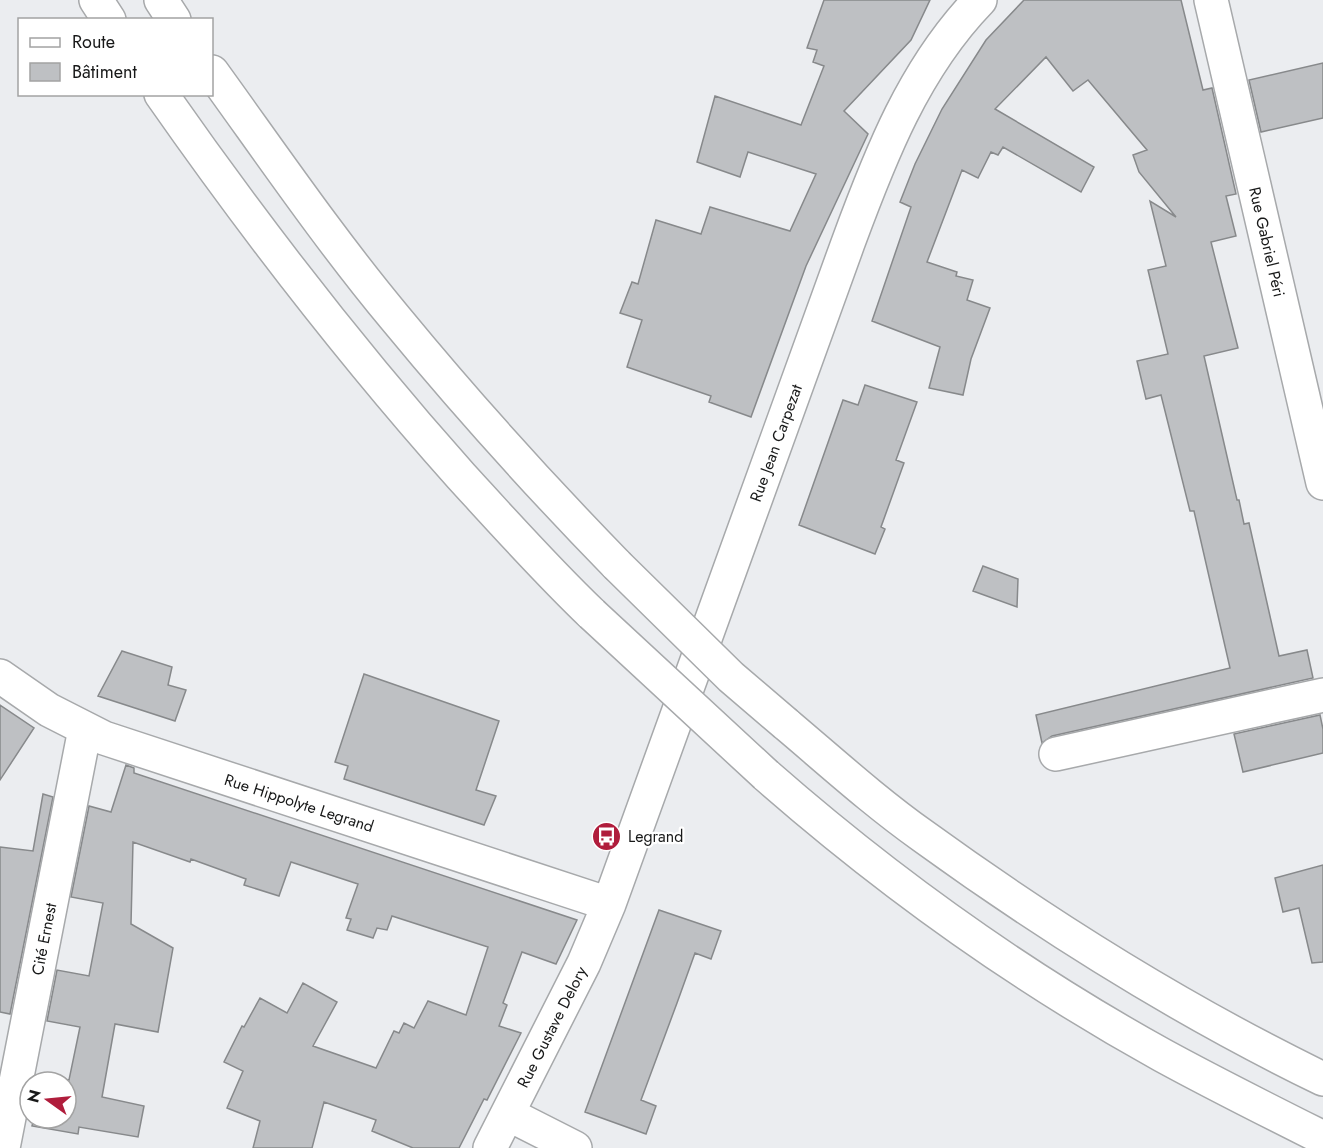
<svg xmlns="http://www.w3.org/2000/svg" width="1323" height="1148" viewBox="0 0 1323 1148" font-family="Jost,sans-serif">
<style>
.building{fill:#bec0c3;stroke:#87898b;stroke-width:1.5}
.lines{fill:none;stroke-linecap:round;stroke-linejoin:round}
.minor-casing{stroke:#a7a9ab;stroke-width:36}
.highway-casing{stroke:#a7a9ab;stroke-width:36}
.minor{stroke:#fff;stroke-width:33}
.highway{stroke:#fff;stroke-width:33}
.highway-bridge-casing{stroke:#a7a9ab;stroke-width:36;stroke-linecap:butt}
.highway-bridge{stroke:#fff;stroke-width:33}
.labels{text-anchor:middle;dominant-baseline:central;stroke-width:4.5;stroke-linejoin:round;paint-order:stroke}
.street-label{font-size:16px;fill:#181919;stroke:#fff}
.poi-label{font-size:16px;fill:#181919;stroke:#fff;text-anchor:start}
</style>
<rect width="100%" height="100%" fill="#ebedf0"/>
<path class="building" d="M824,0h106l-19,40 -67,71 24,23 -62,132 -55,151 -42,-15 2,-6 -84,-29 15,-47 -22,-7 12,-31 6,2 18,-64 45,14 9,-27 80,24 26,-57 -68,-22 -8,25 -43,-15 18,-66 86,29 23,-59 -11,-4 4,-12 -10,-2z
M1024,0h157l22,90 9,-2 24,106 -10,2 10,40 -25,6 27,106 -34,8 33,144h2l5,24 5,-1 30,133 28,-6 6,28 -261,58 -10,7 -6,-28 194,-47 -36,-157h-4l-29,-116 -15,4 -9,-38 31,-7 -20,-84 18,-4 -16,-65 26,16 -37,-45 -6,-17 14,-5 -59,-70 -15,11 -27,-34 -51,52 99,58 -13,25 -78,-45 -5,8 -7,-3 -13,26 -16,-8 -35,92 30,10 -1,4 17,4 -6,20 23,8 -19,51 -8,36 -34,-7 11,-41 -68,-26 39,-114 -11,-5 15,-38 27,-55 44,-69z
M1323,63v55l-62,14 -12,-52z
M865,385l52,17 -21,58 8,3 -23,64 4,2 -10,25 -76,-29 44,-125 15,5z
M983,566l35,13 -1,28 -44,-16z
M122,651l50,16 -4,18 18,5 -11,31 -77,-25z
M364,674l135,47 -23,69 20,6 -12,29 -140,-46 4,-13 -13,-4z
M0,705l34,23 -34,52z
M1320,715l3,14v24l-80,19 -9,-38z
M126,765l8,3v5l443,147 -21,44 -34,-12 -19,51 4,2 -8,21 22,7 -34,67 -3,-1 -25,49h-46l-41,-17 4,-11 -52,-18 -12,46h-59l7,-27 -33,-13 16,-37 -19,-9 18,-36 2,1 16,-29 27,15 16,-30 34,19 -24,44 63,22 18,-37 5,2 5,-10 10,5 14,-27 38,14 22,-68 -96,-31 -5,14 -10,-2 -4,10 -26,-8 4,-11 -5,-1 12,-34 -67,-22 -12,34 -35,-11 2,-6 -55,-20 -1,3 -57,-20 -2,82 42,24 -15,84 -43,-8 -13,73 42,9 -6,31 -59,-10 -1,7 -46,-8 2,-8h32v-36h-26l2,-7 27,5 11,-53 -33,-6 10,-51 32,6 14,-73 -32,-6 18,-91 22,6z
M43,794l10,3 -43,217 -10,-2v-165l33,4z
M1323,865v97l-11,1 -13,-55 -16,4 -8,-34z
M659,910l62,21 -10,28 -16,-6 -18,50 -36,97 15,6 -10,28 -61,-22z"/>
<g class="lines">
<defs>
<path id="minor" d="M1211,0l112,483
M0,676l49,34 55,28 505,166
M1056,754l267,-59
M508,1114l67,34
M3,1148l82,-419
M490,1148l94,-185 25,-59 239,-661c32,-87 66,-175 132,-243"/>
<path id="highway" d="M96,0l13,20
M161,0l13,20
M212,72c60,83 118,168 184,247 70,85 144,167 221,246
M161,94c93,133 192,261 300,382 43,47 85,94 131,138
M786,724c45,38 89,78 137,112 127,92 260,175 400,243
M766,775c122,107 255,202 396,280 53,29 107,56 161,83"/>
</defs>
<use href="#minor" class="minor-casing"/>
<use href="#highway" class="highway-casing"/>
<use href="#minor" class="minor"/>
<use href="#highway" class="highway"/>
<defs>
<path id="highway-bridge" d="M617,565l114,112 55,47
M592,614l174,161"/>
</defs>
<use href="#highway-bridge" class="highway-bridge-casing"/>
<use href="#highway-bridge" class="highway-bridge"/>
</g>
<defs>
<symbol id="bus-disc" viewBox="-11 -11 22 22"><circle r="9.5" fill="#b01d3c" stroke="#fff"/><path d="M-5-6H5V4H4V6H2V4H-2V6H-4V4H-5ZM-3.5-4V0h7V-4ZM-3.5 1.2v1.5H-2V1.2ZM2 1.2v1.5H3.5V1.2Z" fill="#fff"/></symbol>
</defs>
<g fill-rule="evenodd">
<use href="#bus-disc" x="590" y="820" width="33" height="33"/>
</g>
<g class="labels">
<g class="street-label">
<text transform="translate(1267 242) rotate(77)">Rue Gabriel Péri</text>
<text transform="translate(776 443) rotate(-70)">Rue Jean Carpezat</text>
<text transform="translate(299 803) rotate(18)">Rue Hippolyte Legrand</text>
<text transform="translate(44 939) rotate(-79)">Cité Ernest</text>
<text transform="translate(552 1027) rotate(-63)">Rue Gustave Delory</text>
</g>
<g class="poi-label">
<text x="628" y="836">Legrand</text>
</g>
</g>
<rect x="18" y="18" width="195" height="78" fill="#ffffff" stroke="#a3a3a3" stroke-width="1.5"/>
<rect x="30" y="38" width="30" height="9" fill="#ffffff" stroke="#a3a3a3" stroke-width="1.5"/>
<text x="72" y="48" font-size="18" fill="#181919">Route</text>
<rect x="30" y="63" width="30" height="18" fill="#bec0c3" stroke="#a3a3a3" stroke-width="1.5"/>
<text x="72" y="78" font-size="18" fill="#181919">Bâtiment</text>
<g transform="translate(48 1100) rotate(285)"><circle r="28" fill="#ffffff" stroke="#a3a3a3" stroke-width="1.5"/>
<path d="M0-4.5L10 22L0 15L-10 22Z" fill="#b01d3c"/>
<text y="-9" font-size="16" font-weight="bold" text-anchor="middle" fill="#181919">N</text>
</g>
</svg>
